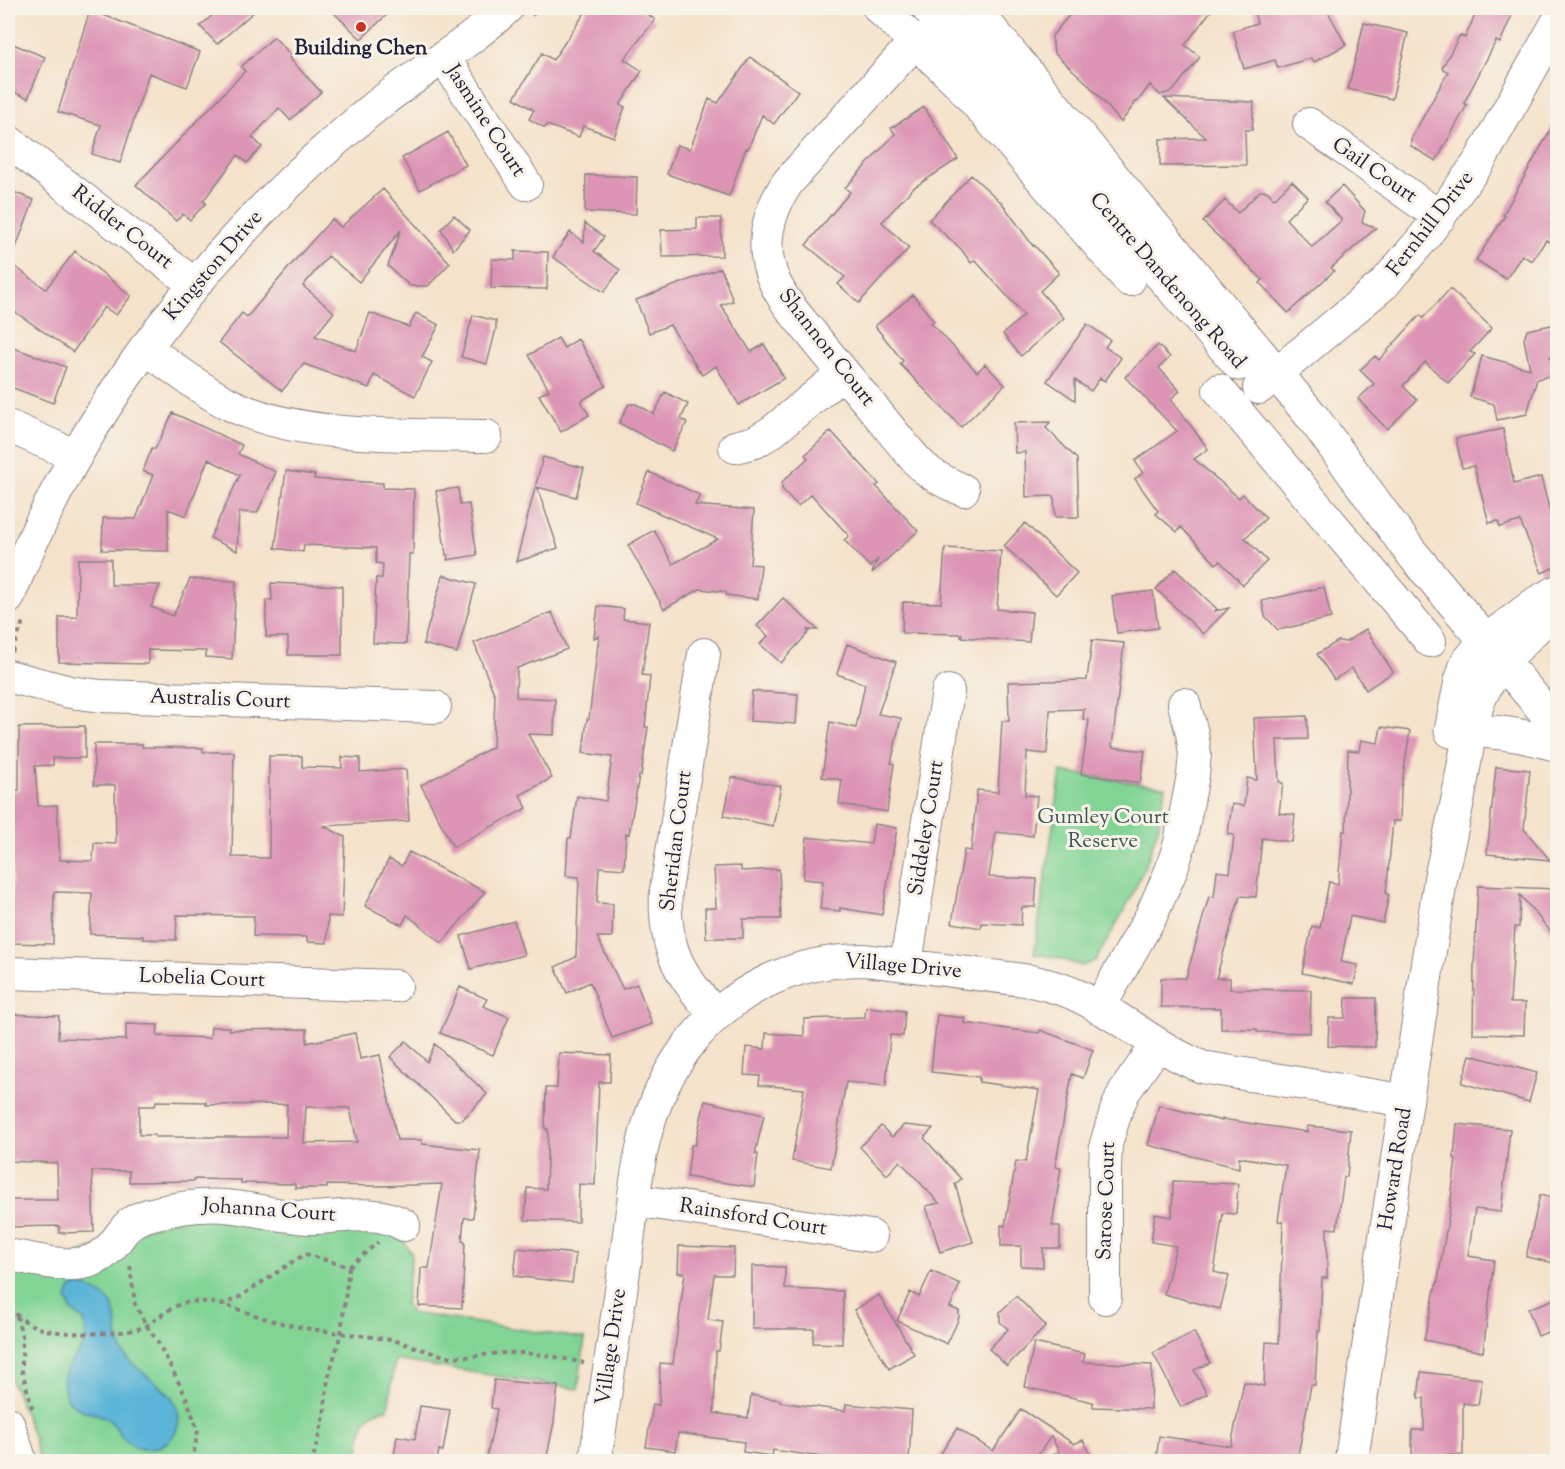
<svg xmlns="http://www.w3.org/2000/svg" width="1565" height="1469" viewBox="0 0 1565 1469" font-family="'Sorts Mill Goudy',serif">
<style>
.green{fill:#82d495;stroke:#527b68;stroke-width:1.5}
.water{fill:#5bb5d8;stroke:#3e6c8a;stroke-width:1.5}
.building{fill:#dd95b5;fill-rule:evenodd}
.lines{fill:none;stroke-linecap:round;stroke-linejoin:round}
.minor-casing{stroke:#8c8283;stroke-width:34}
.major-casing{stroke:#8c8283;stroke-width:35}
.path{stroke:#8c8283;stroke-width:4;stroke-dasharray:4.5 4.5;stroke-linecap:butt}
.minor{stroke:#fff;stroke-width:32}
.major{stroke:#fff;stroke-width:33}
.poi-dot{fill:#c8321e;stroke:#f7f3e8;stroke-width:2}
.labels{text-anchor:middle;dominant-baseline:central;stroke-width:6;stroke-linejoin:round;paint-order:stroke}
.poi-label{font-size:21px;font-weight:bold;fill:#22223b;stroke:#f7f3e8}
.street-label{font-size:21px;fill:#22223b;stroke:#f7f3e8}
.park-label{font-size:21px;fill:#3f5756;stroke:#f7f3e8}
</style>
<rect width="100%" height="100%" fill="#f7f3e8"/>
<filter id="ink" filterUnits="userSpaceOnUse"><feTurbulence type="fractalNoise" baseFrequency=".0167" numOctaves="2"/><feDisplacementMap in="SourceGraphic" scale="12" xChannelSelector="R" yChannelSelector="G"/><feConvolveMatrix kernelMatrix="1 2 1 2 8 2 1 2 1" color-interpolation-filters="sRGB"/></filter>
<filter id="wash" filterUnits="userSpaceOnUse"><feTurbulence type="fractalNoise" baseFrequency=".008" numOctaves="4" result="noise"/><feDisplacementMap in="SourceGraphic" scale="24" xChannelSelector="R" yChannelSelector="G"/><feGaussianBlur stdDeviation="1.35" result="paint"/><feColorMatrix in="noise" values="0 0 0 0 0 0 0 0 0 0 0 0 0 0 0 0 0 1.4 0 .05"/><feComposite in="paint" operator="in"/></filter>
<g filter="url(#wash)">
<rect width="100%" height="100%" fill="#f5e2cb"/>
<path class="green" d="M1061,772l104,15 -6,38 -11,34 -17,39 -35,62 -14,6 -24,-8 -24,-4z
M186,1216l182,8 33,12 11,19 -7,49 6,9 174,26 -7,50 -183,-29 -7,49c-30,2 -27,29 -30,52h-318l-8,-28 -24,-61v-108l29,6 92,-36z"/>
<path class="water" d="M77,1286c10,0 17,3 25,9 24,16 8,36 21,57 13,22 51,35 55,60 6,27 -25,47 -48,32 -7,-5 -12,-14 -18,-21 -11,-15 -44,-5 -48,-35 -4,-25 17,-30 22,-49 1,-5 -1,-13 -2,-18l-13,-11 -4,-12 4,-10z"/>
<g id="blocks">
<path class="building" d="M221,8h37l-41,36 -17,-18z
M329,8h65l-33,31z
M588,8h51l16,12 -31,39 18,12 -22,34 5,2 -11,30 -31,-11 -4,11 -32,-12 -2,3 -16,-9 5,-9 -20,-12 28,-45 11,7z
M1075,8h138l-28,37 15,12 -27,34 -13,4 -10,-10 -13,17 -3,1v2l-13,17 -34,-39 -33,-30 -2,-17z
M1253,8h73l20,37 -32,17 -3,-4 -33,10 -3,-8 -31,9 -11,-38 24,-8z
M1478,8h37l-15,35 -4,-2 -32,62 3,2 -31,56 -25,-15v-7l37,-67 -6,-4 18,-33 5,3z
M90,10l110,42 -13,35 -38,-14 -29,90 -28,-9 9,-29 -43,-13z
M1364,23l44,10 -16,66 -44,-10z
M274,37l18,19 -2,3 31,33 -31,28 -11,-12 -27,29 10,10 -15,16 -9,-8 -35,46 3,2 -16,17 -7,-6 -7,7 -40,-36 109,-114 -4,-4z
M8,42l37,15 -17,41 -20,-8z
M750,57l48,34 -24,33 -12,-9 -14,34 -2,-1 -17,48 -62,-22 10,-29 13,4 19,-50 9,4z
M1164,98l90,4 -2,28h-7l1,35 -86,1v-27l46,-1z
M924,107l34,52 -45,29 -31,34 27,26 -50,55 -21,-19 7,-7 -39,-32 44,-53 -5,-4 50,-54 -4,-6z
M1557,118v129l-11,-7 -14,21 -10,-6 -16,24 -30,-19 29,-44 -2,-1z
M448,132l18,33 -46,25 -18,-32z
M586,175l51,2 -1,37 -51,-2z
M971,175l31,28 31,43 1,-1 25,28 -19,18 24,27 -43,38 -18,-22 21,-19 -49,-55 -4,3 -10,-14 -32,-29z
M1292,181l16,16 -22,22 26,28 30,-27 -17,-18 17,-16 23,25 -3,11 14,6 -45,40 3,3 -46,42 -28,-30 3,-3 -60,-58 22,-22 13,13 22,-22h7l7,8z
M383,189l67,74 -22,23h-18l-22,-20 13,-36 -42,52 -31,-26 -25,30 31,26 -19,24 41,15 14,-38 39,14 7,-14 23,12 -17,32 10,5 -17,34 -41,-21 -5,13 -65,-24 -22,27 -63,-49 23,-29 5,4 49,-58 36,-40 9,8z
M8,190l26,10 -24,63 36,26 29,-38 56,45 -15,19 -12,-8 -31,45 -65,-45z
M454,215l16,15 -17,20 -12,-21z
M697,218h24l1,38 -60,1 -1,-27 36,-1z
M585,223l19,14 -10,14 26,19 -16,22 -51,-35 17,-25 14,10z
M515,251l33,1 -1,37 -56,-1 1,-29 23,1z
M721,268l12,33 -12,4 30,47 13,-8 20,34 -45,27 -23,-39 -14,9 -32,-50 -21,8 -13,-33z
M1450,289l42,39 -22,24 5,2 -27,29 -23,-21 -22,24 14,14 -30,29 -29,-30 16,-15 -14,-14 15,-14 4,4 41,-45 3,3z
M913,295l21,26 -3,2 46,49 8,-8 20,21 -44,42 -61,-63 3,-3 -28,-35z
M473,315l23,6v8l-9,35 -26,-7z
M1087,324l23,16 -5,7 16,11 -16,23 -5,-3 -9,13 -16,-11v20l-28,-19z
M1557,324v33h-7l4,18 -17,4 -10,35 -30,6 -3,-16 -24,-7 12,-41 48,13 -6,-30 3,-9z
M558,338l6,10 14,-9 28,47 -25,15 8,14 -28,17 -22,-37 10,-5 -20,-35z
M1158,345l12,12 -11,11 21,23 -9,8 37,50 -14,10 45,39 4,-4 23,24 -21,20 22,23 -24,24 -23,-24 -4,3 -35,-37 -4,5 -21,-18 2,-3 -23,-32 8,-6 -8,-12 42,-30 -52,-54z
M11,347l55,20 -13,36 -45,-17v-29z
M665,392l23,12 -7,15 6,3 -15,29 -53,-28 10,-19h7l18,10z
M173,413l69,32 -4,9 38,18 -19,41 -18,-1 -2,39 -27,-13 30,-63 -32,-16 -22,57 -18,-7v42l-66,-1 1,-32 33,1 17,-44 -10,-4 9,-23 3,1z
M1050,422l-4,6 31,31 2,58h-24l-1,-21 -28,1 -1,-45 -10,1 -1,-30z
M1503,429l11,55 27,-7 11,43 5,-2v48l-15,7 -22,-52 -20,6 -2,-6 -9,2 -15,-57 -12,2 -6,-30z
M831,431l48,53 -3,2 42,45 -46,42 6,-14 -8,8 -26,-27 5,-4 -38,-42 -13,12 -16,-17v-7l26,-24 -3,-3z
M543,457l41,11 -8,29 -39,-10 21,61 -42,14z
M286,471l29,4 -1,4 69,4v5l31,1 -1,65h-4l-3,90 -33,-1 3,-65h6l1,-14 -7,-1v-15l-72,-3 -1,7 -28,-4z
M649,472l51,23 -5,10 59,5 -4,54 11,1 -3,34 -32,-4v-3l-26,-3 -36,20 -36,-64 26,-15 19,34 45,-25 -82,-36z
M458,488l2,17 9,-1 8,51 -30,5 1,-5h-2l-10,-64z
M1025,523l52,50 -21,22 -52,-49z
M945,548l56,3 -4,58 35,3 -3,30 -68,-5 1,-3 -60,-1 1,-31 38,1z
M78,559h33v26h49l-9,22 22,9 17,-37 46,2 -4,78 -26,-2v-6l-58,-1v14l-89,-2v-45h18z
M1175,569l42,40 -2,2 14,-3 -26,26 -47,-45z
M443,575l33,9 -19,69 -34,-9z
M271,583l71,3v69h-54v-18h-22v-37h6z
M1324,587l7,31 -53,12 -13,-14 -3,-15z
M1153,591l5,37 -41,5 -5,-37z
M783,598l35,32h-12l4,1 -29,32 -21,-19 8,-8 -11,-10z
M598,606l26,3 -1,10 26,3 -7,53 8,1 -5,51h3l-7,49h-2l-10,58 -3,-1 -2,36 -25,-2 -2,36 16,1 -1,33h-15l26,52 14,-5 15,40 -40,14 -22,-56 -23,11 -12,-26 21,-10 3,-80 -13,-1 2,-38h3l6,-42 29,5 6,-44 -29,-4 4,-34h2l10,-83 -5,2z
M552,612l15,37 -50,19 -1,29 39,2 -1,36 -26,-1 24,44 -32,17 7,13 -74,39 -32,-62 72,-38 2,-51 -21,-53z
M1366,629l27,43 -27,18 -14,-22 -18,12 -17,-26 21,-13 8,1z
M1092,640l32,3 -12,104 33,4 -5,32 -59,-9 8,-54 -6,-1 1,-10 -34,1 -3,44 -20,-2 -2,43 12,1 -4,40 -37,-4 -7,45 48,2 -2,28h-13l-1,18 -39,-2 -1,5 -29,-5 12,-73 7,1 6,-61 21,2 4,-71h7l-1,-39 79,-2z
M847,644l49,18 -18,52 23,4 -10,45 3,1 -7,48 -48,-8 3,-24 -20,-3 8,-55 26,6 9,-44 -28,-10z
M752,691l46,3 -2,30 -46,-3z
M1307,716l1,23 -31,1 2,42 4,1 -4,30 16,2 -3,27 -30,-4 -6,59 -16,-1 -24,82h14v11l81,1 -1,43 -53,-1v-3h-36v-21l-60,-1v-29h25l23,-82 5,1 3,-26 13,2 4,-38 -6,-1 4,-30 12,2 3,-28 10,2 -3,-62z
M85,726v32h-32v7l-18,1 3,40 19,-1 3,55 33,1 1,-18 22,1 -1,-59h-21v-41h48v3l61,1v4h31l-2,105 37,1v-102h33v11l40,1v-11l18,1v14l46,-3 3,52 -85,5 21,11 -3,80 -14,-1 -1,27 -20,-1v-5l-54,-1 1,-20 -77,-1 -1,25 -33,-1v-3l-53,-2 2,-41 -38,-1 -1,52 -45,-1v-44h4v-35h-4v-73l11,-1v-63z
M1381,727l29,4 -9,58 -1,32h-7l-7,73 3,1 -6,28 -33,-7 -9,46 17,3 -4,19 -52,-11 10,-47 8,2 9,-46 9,2 5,-53h3l2,-81 11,1 2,-11 17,3z
M1496,767l34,3 -6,59 26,31 -63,-6z
M732,777l49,9 -8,40 -49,-10z
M874,824l23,4 -15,87 -42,-7v3l-20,-2 3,-28 -20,-2 4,-42 64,7z
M409,852l76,40 -43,51 -35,-28 -5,10 -37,-19 24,-47 13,7z
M741,866v5l38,-2 2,50h-38v19h-37l-1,-30h11l-2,-41z
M1478,886l79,3v50l-37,-44 -1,32h-4l-5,76h15l-1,32 -51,-1 1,-67z
M514,921l10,34 -53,14 -10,-33z
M460,987l27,12 -4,7 26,11 -16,38 -53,-22z
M1346,998h30l-1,49 -47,-1 1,-28h16z
M866,1007l39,4 -2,25 -13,-1 -4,51 -40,-4 -15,86 -39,-7 12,-72 -45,-4 1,-9 -16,-1 2,-28 19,2 1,-16 38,3v-17l61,-2z
M8,1014l51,2 -1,22 68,2v-16l32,1 -1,11 53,2 1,-11h18v3l78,-1v14l48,-10 5,26 20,-4 17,85h25v4l58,6 -7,68h-9l-2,23 3,1 -3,66 -43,-2 2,-38h8l13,-84 -63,2 -52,-1v3h-32v-4l-54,-1v-3l-47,-1v2l-65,1v-11h-37l2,61 -35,1v-7l-51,1v-27h50l-1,-37 -49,-2zM156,1101l50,1v3l81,-1 -1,33h-131v-2h-16v-29h16zM306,1107l44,1 7,34 -53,1z
M937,1015l28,3 -1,5 75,10 1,-3 53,20 -10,28 -11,-4 -17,93 6,1 -9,58h8v22h-17v19l-22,-1v-20h-20v-21l4,1 11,-65 10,1 13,-72 -60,-8v-5l-48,-5z
M406,1041l21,21 8,-18 52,50 -25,26h-7l-65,-63z
M559,1053l52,2 -1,27h-11l-4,103 -16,-1 -1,38 -53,-2 2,-32 19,1 2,-60h-3l1,-41h11z
M1470,1055l67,18 -8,29 -67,-19z
M705,1101l59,14 -9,39h3l-4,33 -67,-10 4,-32h4z
M1159,1105l63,16v-2l85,13v-6l44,4 -4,47h-3l-7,52 -10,-1v50h-5l-2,53h-2l-3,54h-4l-14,76h-141l3,-25 72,10 13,-64 20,4 2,-44 13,1 4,-121 -5,-1 8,-56 -47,-8v11l-91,-23z
M1457,1124l53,5 -9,83 -26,-3 -7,47 26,4 -11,92 -59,-12 12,-55h1l13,-78 6,-48 -2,-1z
M904,1125l29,3 -9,10 37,41 -6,5 18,58 -33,10 -14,-46 13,-3 -39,-42 -13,14 -27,-28 21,-21 11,11z
M1173,1181l65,3 -2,30 -13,-1 -9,59 15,4 -9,33 -56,-15 12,-48 -25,-4 4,-28 17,3z
M1540,1195l17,4v51l-2,13 -29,-6z
M679,1246l55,2 -1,27h-19l-6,45 15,2 -4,29h-3l-2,62 34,5 3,-23 29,5v2l65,9 1,-7 66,6 -3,51h-66v-1l-70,-10 -1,6 -29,-4 1,-10 -66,-9 -3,18 -29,-4 7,-43 6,1 1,-42 13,1 12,-91h-7z
M517,1248l59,6 -4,29 -58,-7z
M752,1266l33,1v22l58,2 -1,53 -29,-1 1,-14h-62z
M931,1271l29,13 -10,23 9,4v7l-12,26 -50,-23 13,-29 9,5z
M879,1295l35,59 -25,15 -35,-59z
M1016,1296l30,30 -39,40 -18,-17 19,-20 -8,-7v-10z
M1557,1298v30l-19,8 -10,-27z
M1194,1332l16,31 -16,7 13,24 -26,13 -28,-54z
M1034,1343l51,11 -2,8 69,3 -1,44 -58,-2v-5l-68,-15z
M1421,1372l61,7 -4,26 -15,-2v52l-51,2v-27h12v-32h-6z
M494,1380l64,6 -4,36 -8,39h-60l11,-52 -6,-1z
M420,1406l30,4 -7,41 -4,-1 -2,11h-26v-2l-17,-2 3,-21 18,3z
M1021,1409l53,35 9,-4 9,17 7,4h-59l19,-9 -8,-16 -17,25h-98l21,-33 36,23z"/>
</g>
</g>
<g filter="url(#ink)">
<use href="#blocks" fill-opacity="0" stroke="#8c8283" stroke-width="1.5"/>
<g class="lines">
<defs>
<path id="minor" d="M879,8l78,73 172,199
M939,8c-1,16 -5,32 -24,34l-127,140c-18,27 -28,58 -17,91 8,23 25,42 40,60 20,25 41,50 62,75 16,19 32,41 50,59 12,11 25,17 40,23
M444,58l82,126
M1309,124l131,93
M8,141l186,143
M145,348c28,19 54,41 84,56 72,36 177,30 257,32
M1259,388l125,-104 41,-48 54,-74 79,-141
M1219,390l211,251
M8,426l68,30
M735,447l20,-5 18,-11 70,-58
M8,598c69,-176 185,-333 327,-457 15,-13 30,-26 45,-38 42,-33 88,-59 127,-95
M1485,641l52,-39 21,-11
M704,654l-38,236c-3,57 12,84 50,125
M1503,662l36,-37 19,-12
M8,676l62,16 31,4 334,11
M906,964l42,-273
M8,973l388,13
M1099,1008l52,-92 20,-45 9,-28 13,-68 2,-21 -3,-21 -8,-29
M634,1200l237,36
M8,1255c30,4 75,21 100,-5 19,-19 14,-28 44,-36 24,-6 49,-10 73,-8 28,2 56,11 85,12 32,0 65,-10 94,7
M1105,1298v-131l1,-23 10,-33 8,-19 33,-47
M8,1423l13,39
M595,1462c10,-66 20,-132 30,-198 7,-48 11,-106 27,-151 33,-94 113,-153 213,-153l166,21c16,4 31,7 45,14 44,20 81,54 126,72l205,34"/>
<path id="major" d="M928,8l37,38 76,86 74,91 124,141
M973,8l341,411 96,132 148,176
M1451,731l10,-50 6,-18 18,-22
M1470,731c31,0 58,5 88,14
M1351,1462l90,-586 17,-77 12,-68 8,-29 8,-17 17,-23"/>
</defs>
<use href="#minor" class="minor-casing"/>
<use href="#major" class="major-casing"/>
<path class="path" d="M532,15l7,-7
M12,652l12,-33
M130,1266l5,38 11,21 12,17 28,55 12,34 -6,31
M349,1267l29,-25
M221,1305l15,-6 69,-45 44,13 -8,66 -13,46 -4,37 -12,46
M8,1309c8,5 17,13 26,17 19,10 83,9 104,3 19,-6 31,-25 52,-27 29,-3 57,12 84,19 38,11 78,12 117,19 20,4 38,14 57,16 21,3 39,-3 59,-3 27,-1 51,4 77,10
M17,1316l5,21v34l11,40"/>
<use href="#minor" class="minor"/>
<use href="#major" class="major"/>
</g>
</g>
<circle class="poi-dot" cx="361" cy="27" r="6"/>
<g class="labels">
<g class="poi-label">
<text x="361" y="49">Building Chen</text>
</g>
<g class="street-label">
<text transform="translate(485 121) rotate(57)">Jasmine Court</text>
<text transform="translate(1374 171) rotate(35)">Gail Court</text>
<text transform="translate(1431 224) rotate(-52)">Fernhill Drive</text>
<text transform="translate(122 228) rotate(38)">Ridder Court</text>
<text transform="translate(214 266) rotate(-49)">Kingston Drive</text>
<text transform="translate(1167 281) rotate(49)">Centre Dandenong Road</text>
<text transform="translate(826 348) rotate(52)">Shannon Court</text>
<text transform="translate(220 700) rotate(2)">Australis Court</text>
<text transform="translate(927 828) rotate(-81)">Siddeley Court</text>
<text transform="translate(677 841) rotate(-83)">Sheridan Court</text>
<text transform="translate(903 967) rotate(5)">Village Drive</text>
<text transform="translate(202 979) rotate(2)">Lobelia Court</text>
<text transform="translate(1396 1169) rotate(-81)">Howard Road</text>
<text transform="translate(1107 1201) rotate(-88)">Sarose Court</text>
<text transform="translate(269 1211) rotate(4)">Johanna Court</text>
<text transform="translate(753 1218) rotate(9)">Rainsford Court</text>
<text transform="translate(612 1347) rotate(-82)">Village Drive</text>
</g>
<g class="park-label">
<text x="1103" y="818">Gumley Court<tspan x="1103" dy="24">Reserve</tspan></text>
</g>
</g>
<rect width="1565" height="1469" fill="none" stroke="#f7f3e8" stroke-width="30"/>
</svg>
